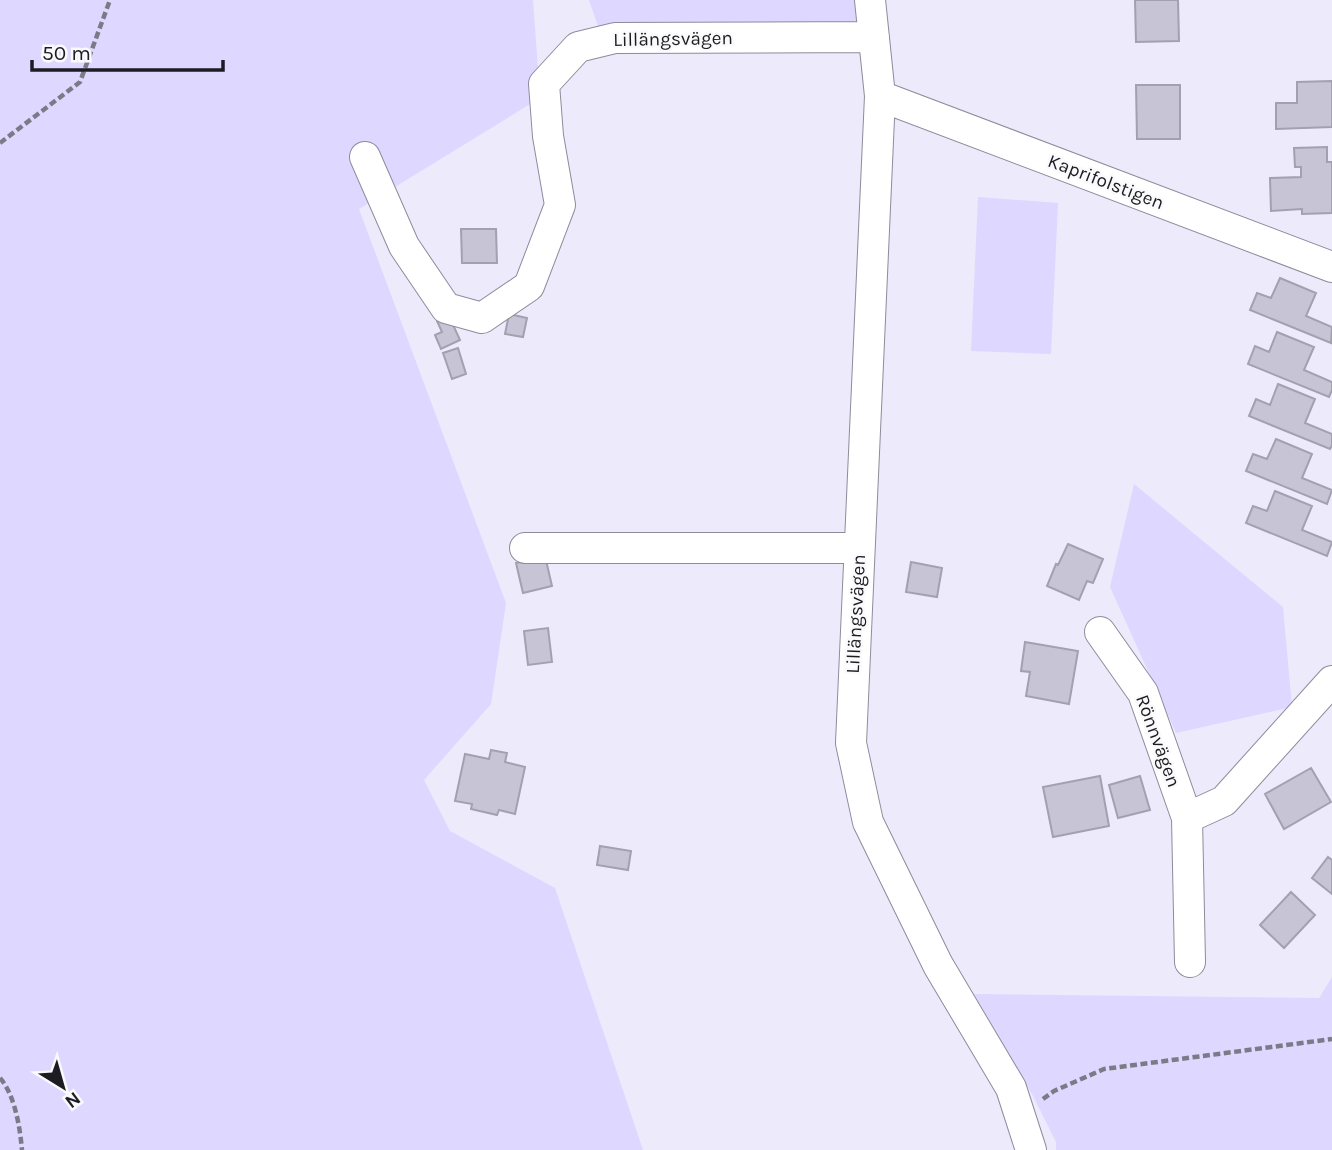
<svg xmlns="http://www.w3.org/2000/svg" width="1332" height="1150" viewBox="0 0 1332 1150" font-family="Karla,sans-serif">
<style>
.green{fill:#ded7ff}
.building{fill:#c7c4d5;stroke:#a3a0b0;stroke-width:2}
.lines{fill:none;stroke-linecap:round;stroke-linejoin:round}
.minor-casing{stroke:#8e8b9b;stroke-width:32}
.path{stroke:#7c7a86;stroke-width:4.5;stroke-dasharray:7 3.5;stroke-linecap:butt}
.minor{stroke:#fff;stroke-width:30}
.labels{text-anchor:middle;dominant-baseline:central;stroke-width:5;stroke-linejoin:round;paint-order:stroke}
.street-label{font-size:19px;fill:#1d1c22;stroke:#fafafd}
</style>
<rect width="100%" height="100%" fill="#edeafc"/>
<path class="green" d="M0,0h533l7,98 -181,111 147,394 -15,101 -67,76 26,51 105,57 88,262h-643z
M589,0h267l2,25 -258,7z
M978,197l80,6 -7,151 -80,-3z
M1134,484l149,123 9,100 -116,26 -66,-146z
M1332,977v173h-276v-8l-23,-46 -59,-102 345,4z"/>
<path class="building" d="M1135,0h43l1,41 -43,1z
M1332,81v46l-56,2v-26h21v-21z
M1136,85h44v54h-43z
M1327,147v15h5v51l-30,1v-5l-31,2 -1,-33 31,-1v-10h-6l-1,-19z
M461,229h35l1,34h-35z
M1280,278l36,15 -10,23 26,11 -1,16 -81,-33 7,-17 14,5z
M509,314l18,4 -4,19 -18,-3z
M449,316l11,24 -19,9 -6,-14 7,-3 -5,-11z
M1277,332l37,15 -10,23 28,12v8l-3,7 -81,-33 7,-18 14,6z
M458,348l8,26 -14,5 -9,-26z
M1278,384l37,15 -10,24 27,11v11l-2,4 -81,-33 7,-17 14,6z
M1276,439l36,15 -10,24 30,12 -5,14 -81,-33 7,-17 14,5z
M1275,491l37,15 -10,24 30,12 -5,14 -81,-33 7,-17 14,5z
M1068,544l35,15 -10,24 -6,-2 -8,19 -32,-14 9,-22 2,1z
M545,556l7,30 -29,7 -7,-30z
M911,562l31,6 -5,29 -31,-5z
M548,628l4,34 -24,3 -4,-34z
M1025,642l53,9 -9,53 -43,-8 4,-24 -9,-1z
M491,750l16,3 -2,9 20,5 -10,47 -16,-4 -2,5 -26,-6 1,-5 -17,-3 10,-47 24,5z
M1311,768l20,34 -47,27 -19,-35z
M1100,776l9,50 -56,11 -10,-50z
M1140,776l10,34 -32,8 -9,-33z
M600,846l31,5 -3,19 -31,-5z
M1328,857l4,3v34l-20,-16z
M1291,892l24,23 -31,33 -24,-23z"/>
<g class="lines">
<defs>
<path id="minor" d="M870,0l10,96 -29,647 17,79 70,143 73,123 20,62
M880,96l452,171
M365,157l39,89 42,62 36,10 47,-32 31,-81 -12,-69 -4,-52 34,-37 37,-9 259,-1
M525,548h334
M1100,632l43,61 44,125
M1190,962l-3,-144 37,-17 108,-120"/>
</defs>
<use href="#minor" class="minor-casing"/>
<path class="path" d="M0,143l80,-61 30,-82
M0,1078c15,17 20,50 22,72
M1043,1099l11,-8 50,-22 228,-30"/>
<use href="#minor" class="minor"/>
</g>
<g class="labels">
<g class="street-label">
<text transform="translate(673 39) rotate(-1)">Lillängsvägen</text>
<text transform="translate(1106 182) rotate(21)">Kaprifolstigen</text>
<text transform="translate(856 614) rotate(-87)">Lillängsvägen</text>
<text transform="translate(1158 741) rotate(70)">Rönnvägen</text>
</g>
</g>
<g transform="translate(63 1087) rotate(143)" stroke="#fafafd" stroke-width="5" paint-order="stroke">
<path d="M0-5L12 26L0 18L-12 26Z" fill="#1d1c22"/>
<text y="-10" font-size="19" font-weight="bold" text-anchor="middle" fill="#1d1c22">N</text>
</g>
<path d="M32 60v10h191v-10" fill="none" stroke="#1d1c22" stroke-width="3.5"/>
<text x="42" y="60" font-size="21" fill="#1d1c22" stroke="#fafafd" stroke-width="5" paint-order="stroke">50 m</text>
</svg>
